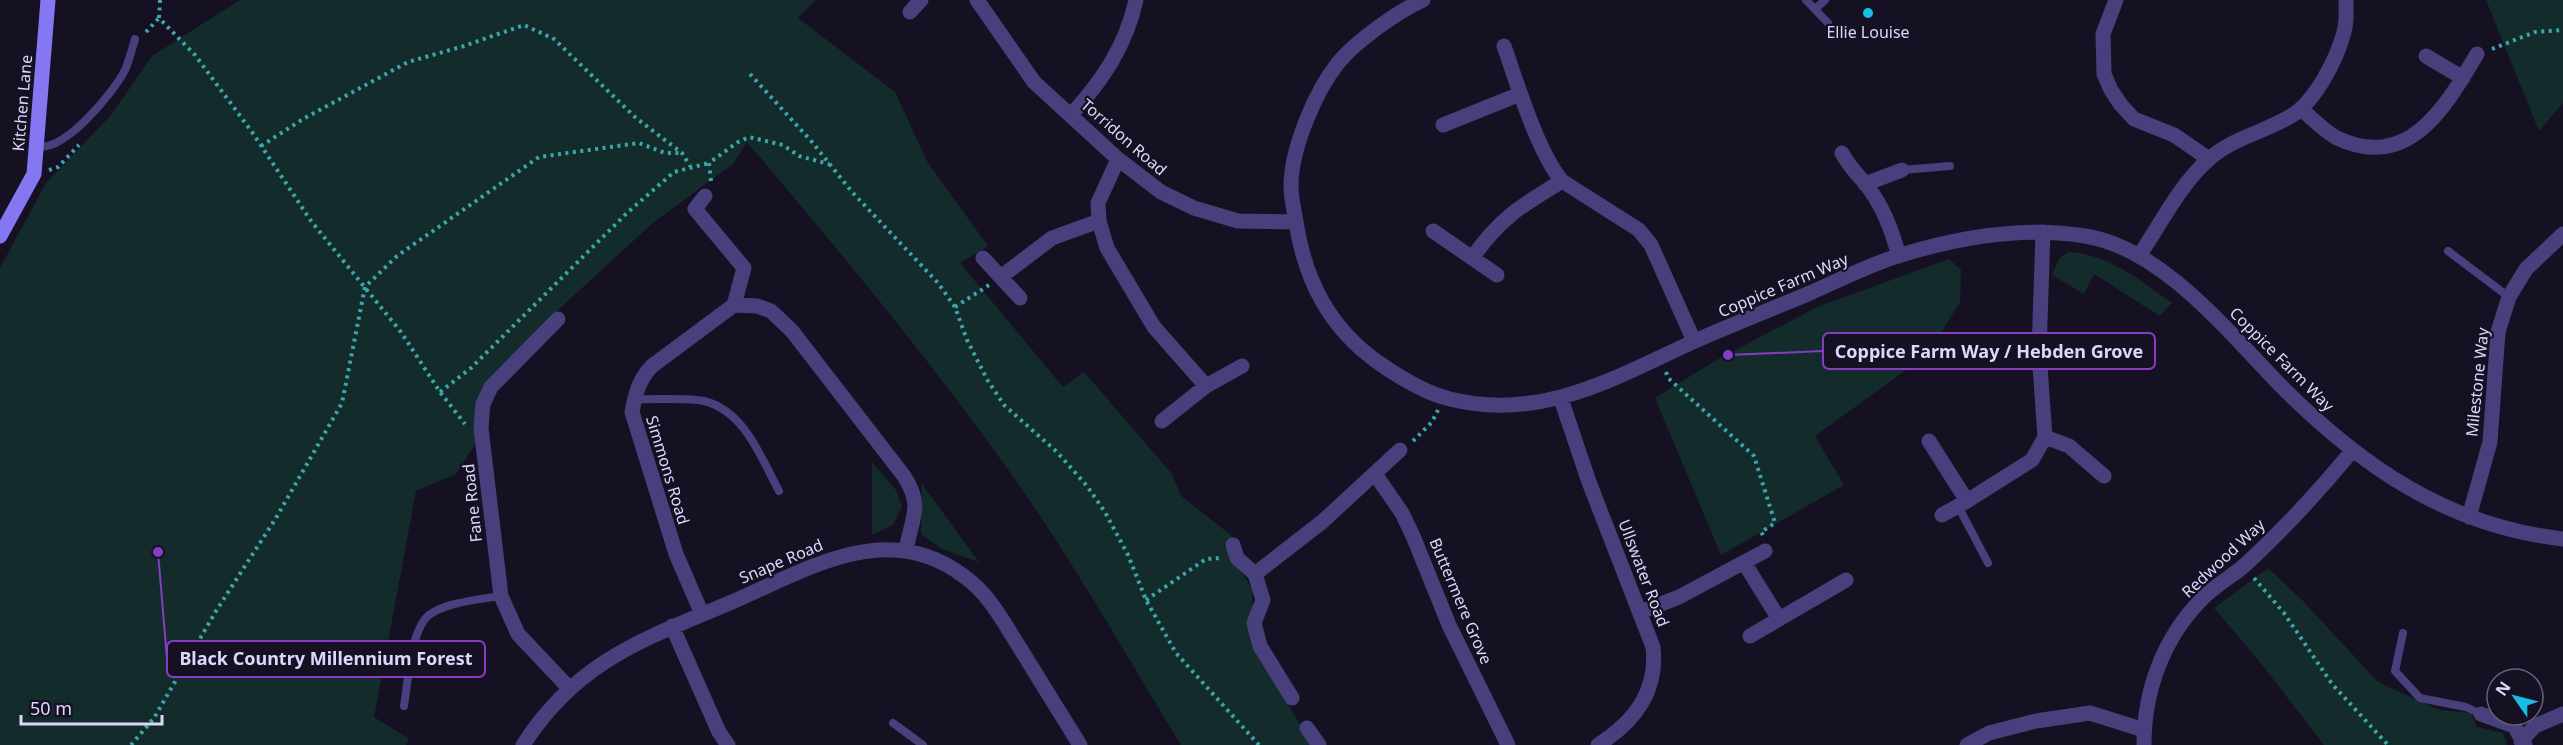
<svg xmlns="http://www.w3.org/2000/svg" width="2563" height="745" viewBox="0 0 2563 745" font-family="'Noto Sans',sans-serif">
<style>
.green{fill:#142b2c}
.lines{fill:none;stroke-linecap:round;stroke-linejoin:round}
.path{stroke:#3ba7aa;stroke-width:4;stroke-dasharray:3 4.5;stroke-linecap:butt}
.lane{stroke:#48407d;stroke-width:8}
.street{stroke:#48407d;stroke-width:15}
.secondary{stroke:#8577f1;stroke-width:15}
.poi-dot{fill:#18bfe5;stroke:#151123;stroke-width:2}
.labels{text-anchor:middle;dominant-baseline:central;stroke-width:4.5;stroke-linejoin:round;paint-order:stroke}
.poi-label{font-size:16px;fill:#ded6fb;stroke:#151123}
.street-label{font-size:16px;fill:#ded6fb;stroke:#151123}
.leader{fill:none;stroke:#853dc5;stroke-width:2}
.callout-dot{fill:#853dc5;stroke:#151123;stroke-width:2}
.callout{fill:#151123;stroke:#853dc5;stroke-width:2}
.callout-label{font-size:18px;text-anchor:middle;font-weight:bold;fill:#ded6fb}
</style>
<rect width="100%" height="100%" fill="#151123"/>
<path class="green" d="M240,0h576l-18,18 97,74 33,71 60,83 -28,17 103,124 21,-15 88,102 9,22 55,43 -12,6 28,44 1,57 59,99h-131c-57,-93 -110,-188 -174,-277 -81,-113 -170,-220 -260,-326l-14,22 -79,58 -95,87 -78,81 -5,53 -20,31 -40,17 -42,226 35,22 -3,6h-406v-477l46,-85 65,-68 41,-59z
M2486,0h77v103l-24,28z
M2068,252c40,2 72,28 104,51l-12,13 -66,-42 -10,20 -32,-19 7,-16z
M1949,259l12,11 -1,32 -32,52 -113,82 29,49 -123,70 -66,-157 60,-37 102,-54z
M872,462l24,28 6,17 -9,18 -21,10z
M922,484l57,78 -37,-13 -21,-15z
M2268,568l35,33 75,81 61,28 32,3 6,14 26,6 4,12h-183l-64,-83 -46,-54z"/>
<g class="lines">
<path class="path" d="M160,0l-1,18 36,37 57,77 59,89 90,111 39,60 25,32
M146,32l13,-14
M2492,49l43,-17 28,-2
M750,74l62,68 40,50 86,91 17,24 12,33 21,41 16,24 53,47 30,34 18,26 23,43 18,45 30,53 83,92
M261,146l42,-27 105,-57 56,-16 60,-21 30,14 82,79 46,35 8,13
M49,170l9,-3 21,-22
M711,181l-2,-18 29,-21 11,-5 34,8 16,11 30,8
M955,307l34,-22
M1666,372l2,6 86,78 21,67 -14,9 2,3
M440,392l31,-24 157,-156 46,-40 35,-9
M1413,441l19,-19 6,-12
M2254,578l30,35 48,71 56,61
M1146,600l60,-41 15,-1
M131,745l23,-27 62,-107 60,-93 66,-115 23,-116 32,-31 142,-99 100,-14 26,10h17"/>
<path class="lane" d="M1806,0l22,23
M1815,9l10,-9
M37,146c27,7 77,-54 88,-76 4,-9 7,-21 10,-31
M1902,170l48,-4
M2448,251l61,46
M635,399c20,1 50,-2 69,2 41,10 57,57 75,90
M1958,506l30,57
M2403,633l-8,38 25,27 46,9 15,7
M404,706c4,-24 6,-68 21,-87 13,-16 56,-20 76,-23
M893,723l30,22"/>
<path class="street" d="M977,0l57,82 84,77 43,33 33,16 44,13 58,1
M1423,0c-26,12 -67,41 -85,63 -23,29 -47,86 -47,123 0,12 3,24 5,36 9,58 33,106 83,141 20,14 46,30 71,36 92,23 166,-22 245,-58 38,-17 77,-32 115,-48 30,-13 60,-29 91,-38 59,-18 122,-29 184,-19 77,12 143,96 195,149 81,81 167,141 283,154
M2116,0l-13,34 1,40 7,16 10,15 13,14 40,16 35,24
M910,12l11,-12
M1504,46c13,37 34,107 58,135l77,49 12,15 43,96
M2426,56l37,22
M2301,109c11,9 23,22 36,29 72,34 109,-32 140,-84
M1071,115c31,-34 55,-69 65,-115
M1443,125l77,-31
M1842,153c6,12 14,20 23,30 18,23 26,45 34,73
M1118,159l-20,44 1,18 8,27 47,79 52,59
M1865,184l37,-14
M705,196l-10,13 49,59 -10,37
M1433,231l64,44
M2139,256c21,-31 42,-73 70,-97 23,-21 56,-27 82,-43 24,-14 46,-57 53,-84 3,-10 2,-22 2,-32
M983,258l37,40
M1472,258c29,-41 49,-52 90,-77
M1002,276l50,-38 47,-17
M558,319l-67,68 -8,17 -2,24 20,168 17,38 51,54
M1561,399l28,83 64,165c5,45 -19,75 -55,98
M1162,421l44,-35 36,-20
M2045,437l24,9 35,30
M1929,441l38,60 -25,14
M1375,474l27,39 11,23 36,89 59,120
M1967,501l65,-41 13,-23 -6,-85 4,-120
M2469,517l21,-75 8,-110 11,-35 17,-28 37,-35
M1233,545l4,13 18,16 8,26 -9,23 6,23 32,52
M1745,564l34,55
M1255,574l67,-52 78,-72
M1640,612l39,-15 86,-46
M702,614l-26,-60 -44,-142c3,-17 7,-33 20,-46l82,-61 23,1 14,5 21,20 112,145c20,31 7,42 2,75
M672,626l47,106 9,13
M1750,636l96,-56
M2481,714l33,12 11,19
M1307,728l12,17
M2521,741l14,-15 28,-12
M523,745c54,-84 121,-106 209,-143 75,-32 155,-85 233,-25 25,18 39,46 55,71 20,33 40,65 60,97
M1967,745l22,-12 47,-12 54,-8 54,17
M2144,745c0,-54 19,-107 58,-146 12,-13 29,-22 43,-34 38,-35 74,-74 107,-114"/>
<path class="secondary" d="M0,236l34,-62 14,-174"/>
</g>
<circle class="poi-dot" cx="1868" cy="13" r="6"/>
<g class="labels">
<g class="poi-label">
<text x="1868" y="32">Ellie Louise</text>
</g>
<g class="street-label">
<text transform="translate(22 103) rotate(-85)">Kitchen Lane</text>
<text transform="translate(1124 137) rotate(41)">Torridon Road</text>
<text transform="translate(1783 285) rotate(-23)">Coppice Farm Way</text>
<text transform="translate(2282 359) rotate(45)">Coppice Farm Way</text>
<text transform="translate(2477 382) rotate(-84)">Milestone Way</text>
<text transform="translate(668 470) rotate(73)">Simmons Road</text>
<text transform="translate(472 503) rotate(-96)">Fane Road</text>
<text transform="translate(2223 558) rotate(-43)">Redwood Way</text>
<text transform="translate(781 561) rotate(-23)">Snape Road</text>
<text transform="translate(1644 573) rotate(69)">Ullswater Road</text>
<text transform="translate(1461 601) rotate(67)">Buttermere Grove</text>
</g>
</g>
<path class="leader" d="M1728 355L1823 351M158 552L167 659"/>
<g class="callout-dot">
<circle cx="1728" cy="355" r="6"/>
<circle cx="158" cy="552" r="6"/>
</g>
<g class="callout">
<rect x="1823" y="333" width="332" height="36" rx="6"/>
<rect x="167" y="641" width="318" height="36" rx="6"/>
</g>
<g class="callout-label">
<text x="1989" y="358">Coppice Farm Way / Hebden Grove</text>
<text x="326" y="665">Black Country Millennium Forest</text>
</g>
<g transform="translate(2515 697) rotate(305)"><circle r="28" fill="#151123" stroke="#656079" stroke-width="1.5"/>
<path d="M0-4.5L10 22L0 15L-10 22Z" fill="#18bfe5"/>
<text y="-9" font-size="16" font-weight="bold" text-anchor="middle" fill="#ded6fb">N</text>
</g>
<path d="M21 715v9h141v-9" fill="none" stroke="#ded6fb" stroke-width="3"/>
<text x="30" y="715" font-size="18" fill="#ded6fb" stroke="#151123" stroke-width="4.5" paint-order="stroke">50 m</text>
</svg>
